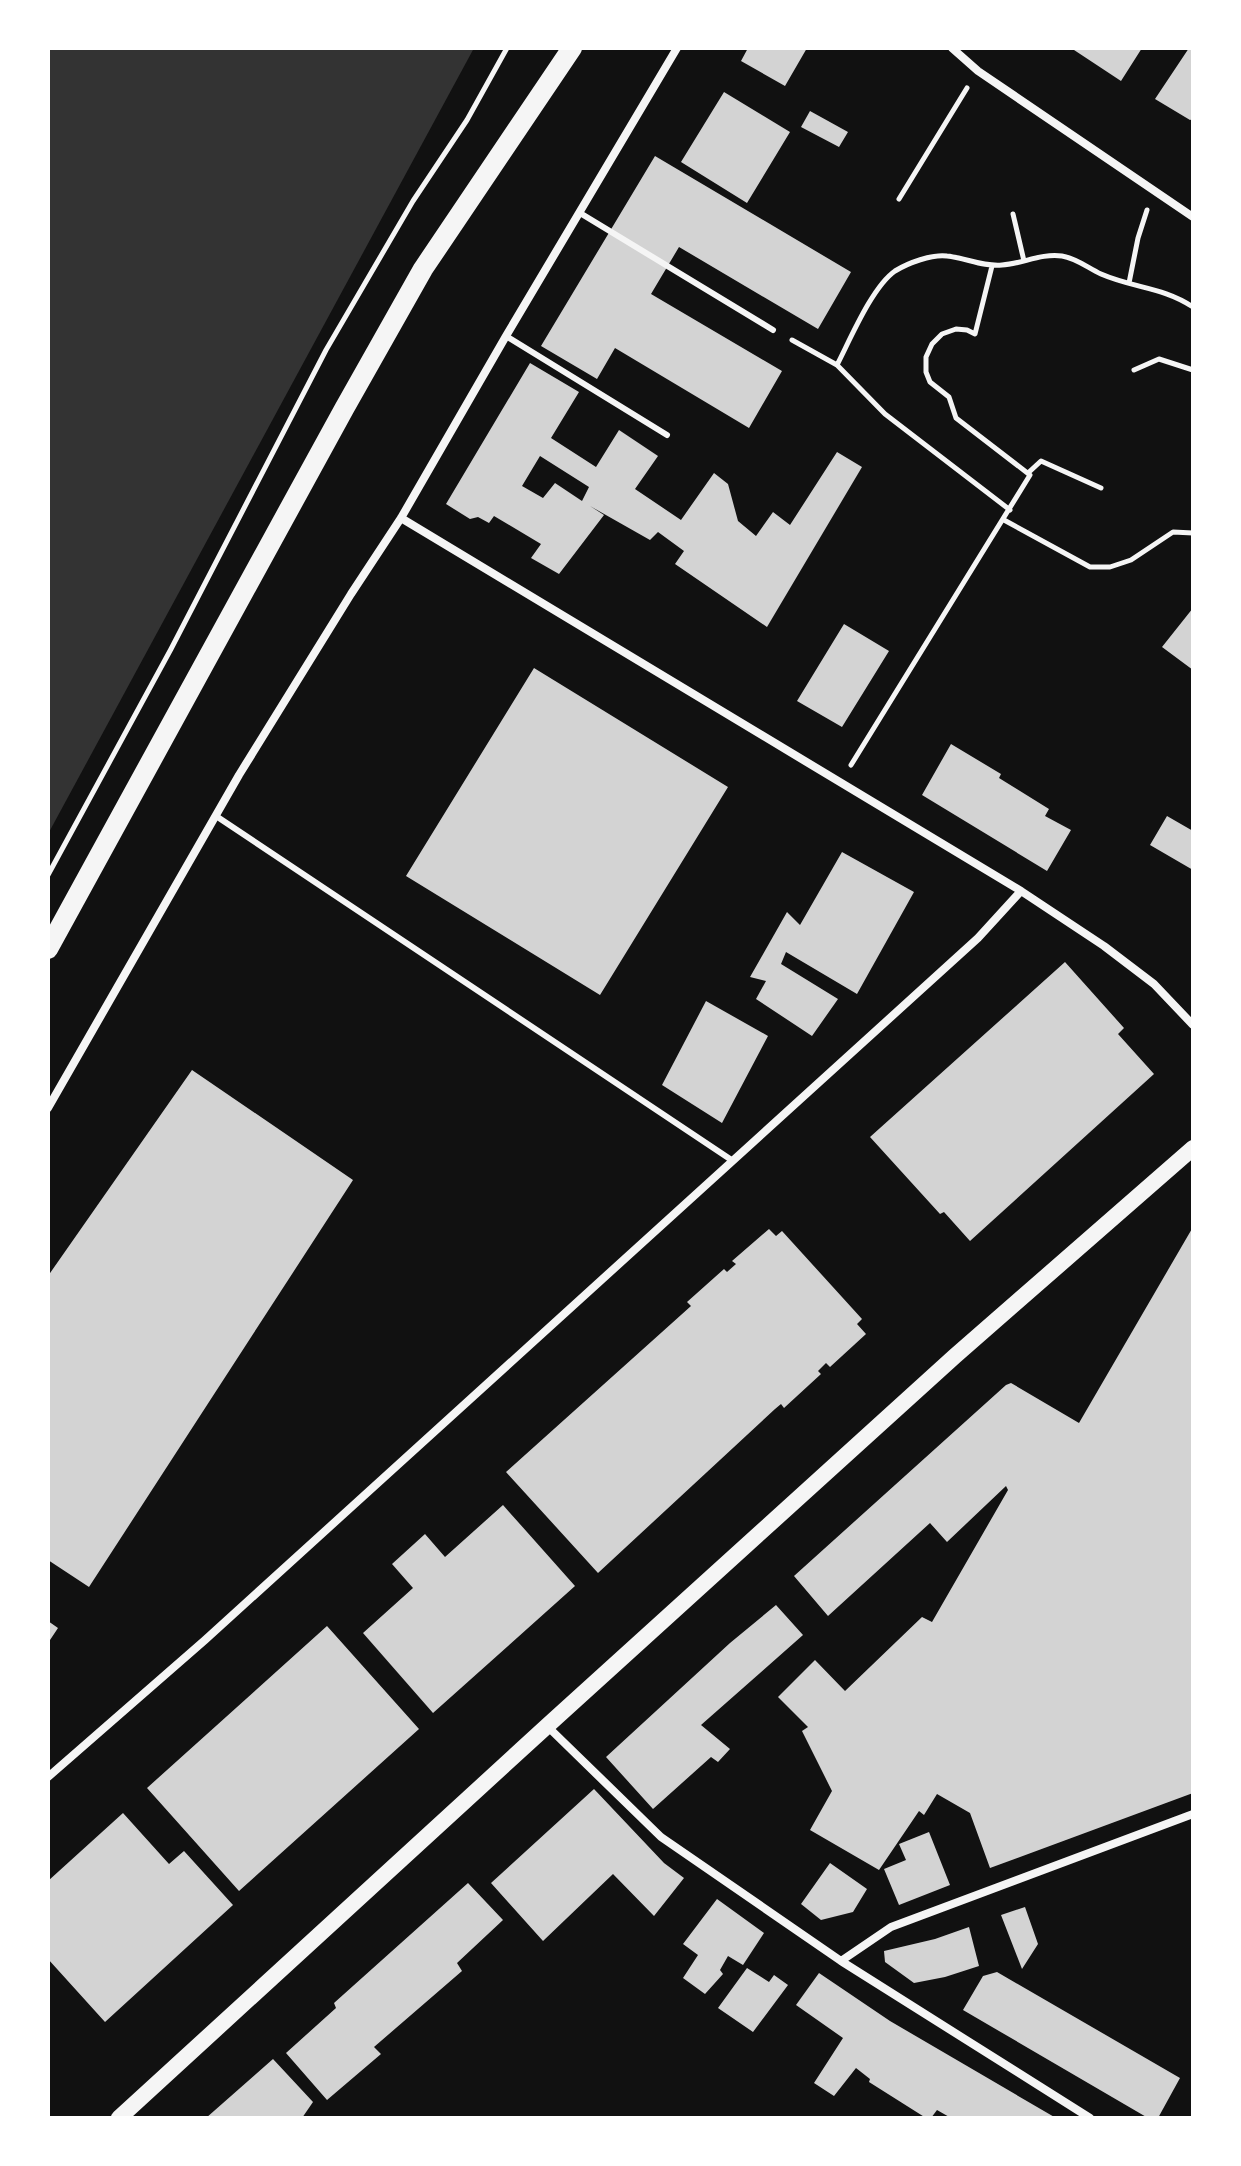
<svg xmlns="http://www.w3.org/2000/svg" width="1241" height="2166" viewBox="0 0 1241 2166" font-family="Figtree,sans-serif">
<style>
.water{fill:#333}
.building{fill:#d3d3d3;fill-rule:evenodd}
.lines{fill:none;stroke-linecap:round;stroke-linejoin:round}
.path{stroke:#f5f5f5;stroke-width:5}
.service{stroke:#f5f5f5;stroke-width:6}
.minor{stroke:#f5f5f5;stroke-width:8}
.secondary{stroke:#f5f5f5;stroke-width:16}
.primary{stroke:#f5f5f5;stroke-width:20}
</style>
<rect width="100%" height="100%" fill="#111"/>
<path class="water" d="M48,48h426l-426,786z"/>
<path class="building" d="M748,48h59l-22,38 -44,-25z
M1071,48h71l-21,33z
M1189,48h4v71l-3,1 -35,-21z
M724,92l66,40 -43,71 -66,-41z
M810,111l38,21 -9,15 -38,-20z
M655,156l196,116 -33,57 -139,-82 -28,47 131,77 -33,57 -134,-80 -18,31 -56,-33z
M530,363l49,29 -28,46 45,29 23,-37 39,26 -23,33 46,31 33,-47 14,11 10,37 18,15 17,-24 17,13 47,-73 25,15 -95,160 -92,-63 9,-13 -26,-19 -8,8 -60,-34 14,9 -45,59 -28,-16 10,-14 -47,-28 -5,7 -11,-6 -8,2 -24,-15zM540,456l49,31 -7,14 -27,-18 -12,15 -21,-12z
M1193,608v62l-31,-23z
M844,624l45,27 -47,76 -45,-26z
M534,668l194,119 -128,208 -194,-119z
M951,744l50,30 -2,4 50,31 -4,7 26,14 -24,41 -125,-76z
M1167,816l26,15v39l-43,-25z
M842,852l72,40 -57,102 -71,-42 -5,12 57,35 -26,37 -56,-37 10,-18 -16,-4 37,-65 13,13z
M1065,962l59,66 -6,6 36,40 -184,167 -26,-29 -4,2 -70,-77z
M706,1001l62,35 -46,87 -60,-38z
M192,1070l161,110 -264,407 -41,-27v-284z
M1193,1227v566l-203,75 -20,-55 -33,-19 -13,21 -5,-4 -40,59 -69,-40 22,-39 -30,-60 6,-4 -30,-30 37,-37 30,31 77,-74 10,5 76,-132 -2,-4 -59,56 -17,-19 -102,93 -34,-40 212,-191 5,-2 68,40z
M769,1229l7,7 6,-5 80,88 -5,5 9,10 -36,33 -4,-4 -8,8 3,3 -37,34 -3,-4 -6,5 -177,164 -92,-101 185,-166 -4,-4 37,-33 3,3 9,-8 -4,-3z
M503,1505l72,81 -142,127 -70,-80 50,-45 -21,-24 33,-30 20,23z
M776,1605l27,30 -102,90 29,24 -12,13 -7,-5 -58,52 -47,-52 124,-114z
M48,1621l10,7 -10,15z
M327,1626l92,103 -180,162 -92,-103z
M594,1789l70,74 20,15 -30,38 -41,-42 -70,67 -52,-58z
M123,1813l46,51 15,-13 49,54 -128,117 -57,-63v-78z
M929,1832l21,53 -51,20 -15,-36 22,-9 -7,-16z
M830,1863l37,26 -14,23 -32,8 -20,-16z
M468,1883l35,37 -46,43 5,8 -88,76 7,7 -54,46 -41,-47 50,-45 -2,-5z
M717,1899l47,34 -21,32 -15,-9 -8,14 3,4 -18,20 -22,-16 15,-23 -15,-11z
M1025,1907l13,37 -16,25 -21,-54z
M969,1927l10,39 -34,11 -31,6 -29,-21 -1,-11 51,-12z
M747,1968l22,14 5,-7 14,10 -35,47 -35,-24z
M997,1972l183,106 -22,40h-10l-185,-108 20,-34z
M819,1973l71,48 166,97h-105l-14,-8 -6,8h-5l-57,-36 1,-3 -14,-11 -22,28 -20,-13 29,-45 -47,-33z
M273,2059l40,43 -11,16h-96z"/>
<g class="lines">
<path class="path" d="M899,199l68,-111
M1013,214l11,47
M1129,283l9,-45 9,-28
M792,340l45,25 48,49 125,96
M837,365c13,-25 35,-78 58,-94 13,-8 37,-17 52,-15 19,2 36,11 55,9 20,-1 39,-12 60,-9 14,2 26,12 39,18 32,14 62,13 92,33
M1134,370l25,-11 34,11
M1028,473l13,-12 60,27
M1004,520l86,47h20l21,-7 42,-28 20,1
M851,765l179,-290 -74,-57 -7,-21 -19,-15 -4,-10v-15l6,-13 10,-10 14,-5 11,1 8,4 17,-68
M48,875l123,-226 155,-299 87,-149 54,-81 40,-72"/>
<path class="service" d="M580,213l193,117
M506,336l161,99
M216,816l517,345"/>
<path class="minor" d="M952,48l26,23 215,146
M401,518l620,373 83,55 50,38 39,41
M48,1108l191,-333 112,-181 50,-76 105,-182 171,-288
M547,1726l114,111 180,124 249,157
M48,1777l157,-137 773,-702 43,-47
M841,1961l50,-34 302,-113"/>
<path class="secondary" d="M119,2118l428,-392 408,-370 238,-208"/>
<path class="primary" d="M48,949l296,-540 79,-140 149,-221"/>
</g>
<rect width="1241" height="2166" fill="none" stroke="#ffffff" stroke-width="100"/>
</svg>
